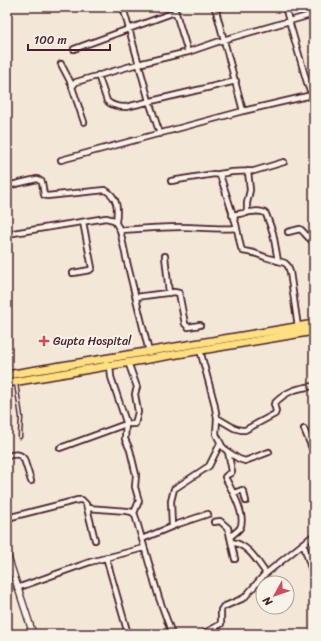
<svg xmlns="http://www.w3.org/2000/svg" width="321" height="641" viewBox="0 0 321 641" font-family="Sriracha,sans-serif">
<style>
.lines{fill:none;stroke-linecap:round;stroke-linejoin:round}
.service-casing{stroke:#4a1f2b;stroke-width:5}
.minor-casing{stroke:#4a1f2b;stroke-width:8}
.tertiary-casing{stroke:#4a1f2b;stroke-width:8}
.trunk-casing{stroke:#4a1f2b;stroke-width:10}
.service{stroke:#f7f3e8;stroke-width:2}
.minor{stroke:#f7f3e8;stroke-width:4.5}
.tertiary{stroke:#f7f3e8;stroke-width:5.5}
.trunk{stroke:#ffdf80;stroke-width:7}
.poi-dot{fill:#d1495b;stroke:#f7f3e8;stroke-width:1.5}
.labels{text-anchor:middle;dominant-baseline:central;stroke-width:4;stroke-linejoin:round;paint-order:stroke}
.poi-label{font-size:12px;fill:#4a1f2b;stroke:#f7f3e8;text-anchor:start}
</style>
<rect width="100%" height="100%" fill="#f3e8d7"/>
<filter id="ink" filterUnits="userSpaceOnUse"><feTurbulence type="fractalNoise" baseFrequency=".025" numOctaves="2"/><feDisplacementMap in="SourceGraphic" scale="8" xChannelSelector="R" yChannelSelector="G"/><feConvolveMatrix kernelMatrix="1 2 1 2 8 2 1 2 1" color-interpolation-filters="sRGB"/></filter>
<g filter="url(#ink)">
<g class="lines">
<defs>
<path id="service" d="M16,383l5,34 -1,20"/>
<path id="minor" d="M123,7l26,94 11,33
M174,7l14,45
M285,7l23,79 6,13
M215,9l6,-2
M74,49l101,-37
M7,53v4
M61,64l11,21
M98,75l9,26c5,5 12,6 19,6l110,-26
M243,111l69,-16
M84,122l-12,-35 4,-5 62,-18 50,-12 35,-12 91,-26
M61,160l182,-49 -28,-104
M219,174l13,-2 22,-1 30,-9
M171,181l43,-7 6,1 16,49 5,24 2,3 11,2 11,4 20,6 3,3 2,6 8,55
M7,186l30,-7 5,3 2,13 3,1 58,-6c13,7 13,18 11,32
M247,213v-10l3,-13 -2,-19
M232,215c10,-1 27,-7 34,-1l7,19 5,28
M120,230c20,-1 40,-3 60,-3 19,0 38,3 56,1
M288,232l12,-3c5,3 8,11 14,12
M7,234l99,-16 8,2 6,10 7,32 22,90
M165,256l4,37
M73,273l17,-3 2,-2 -9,-46
M136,297l38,-5 5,1 6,31 3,3 12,-2
M200,350l14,52 3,16 -1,16 6,12 6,6 11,7 6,2 24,-9
M110,365l1,12 15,45 -1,17 5,11 6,25 -1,12 4,14 -5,12
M217,418l17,10 7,2h4l30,-16 1,-3 -2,-7c12,-13 23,-16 40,-18
M304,429l10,24
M60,448l66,-24h9l3,-12 -3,-18 2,-7 -9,-25
M228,452l4,19 -1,2 -4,2 -2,2c6,12 22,39 15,51 -3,4 -7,6 -10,9
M7,456c7,-2 13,-3 17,3l7,22
M234,493l8,-3 2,3 2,8
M87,508l40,3 5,1 3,3 24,83 13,36
M7,518l71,-18h4l4,4 9,36
M214,522l6,-1 8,7 7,31
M172,527l-1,-26 3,-12 35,-23 11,-22
M142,539l36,-15 30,-10
M231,542c17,2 26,19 35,31
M303,543l11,34
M106,557l22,77
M17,588l73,-26 54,-14
M203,634l18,-10v-14l2,-3 21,-9 20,-23 50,-40"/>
<path id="tertiary" d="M7,554l26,80"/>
<path id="trunk" d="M7,375l307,-51
M7,383l307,-52"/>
</defs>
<use href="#service" class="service-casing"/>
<use href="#minor" class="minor-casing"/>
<use href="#tertiary" class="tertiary-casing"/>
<use href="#trunk" class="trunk-casing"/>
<use href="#service" class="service"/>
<use href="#minor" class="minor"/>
<use href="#tertiary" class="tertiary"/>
<use href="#trunk" class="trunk"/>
</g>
</g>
<path class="poi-dot" d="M42 335h4v4h4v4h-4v4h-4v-4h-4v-4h4z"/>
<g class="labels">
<g class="poi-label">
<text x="53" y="341">Gupta Hospital</text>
</g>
</g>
<rect width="321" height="641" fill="none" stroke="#f7f3e8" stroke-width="24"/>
<rect x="12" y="12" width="297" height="617" fill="none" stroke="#4a1f2b" stroke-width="1.5" filter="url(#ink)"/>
<g transform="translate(275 595) rotate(230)"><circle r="19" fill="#f7f3e8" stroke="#b29e9c"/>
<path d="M0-3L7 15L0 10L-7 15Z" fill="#d1495b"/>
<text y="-6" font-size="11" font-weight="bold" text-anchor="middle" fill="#4a1f2b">N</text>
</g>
<path d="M28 44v6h82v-6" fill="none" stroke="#4a1f2b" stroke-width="2"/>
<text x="34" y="44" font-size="12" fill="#4a1f2b" stroke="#f7f3e8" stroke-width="3" paint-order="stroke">100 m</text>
</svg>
